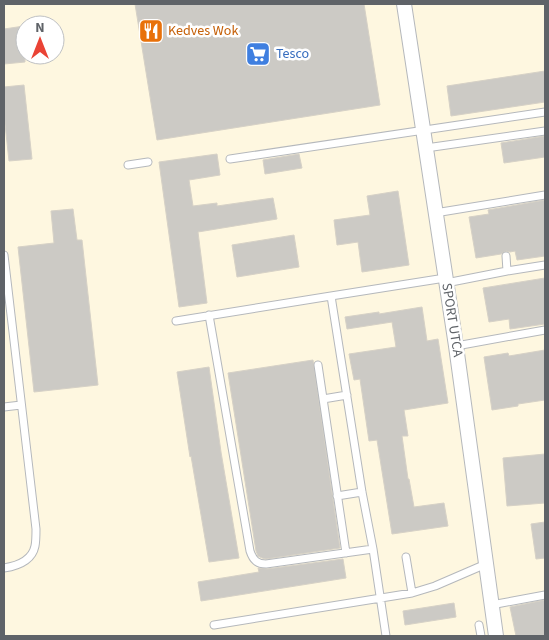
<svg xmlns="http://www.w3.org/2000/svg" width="549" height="640" viewBox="0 0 549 640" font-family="'Source Sans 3',sans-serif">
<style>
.commercial{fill:#fef7e0;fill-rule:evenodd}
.building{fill:#cccac5;stroke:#d6d1c6}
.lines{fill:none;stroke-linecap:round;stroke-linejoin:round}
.service-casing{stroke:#b5b8bc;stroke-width:9}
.minor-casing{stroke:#b5b8bc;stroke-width:16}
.service{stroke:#fff;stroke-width:7}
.minor{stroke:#fff;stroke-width:14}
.labels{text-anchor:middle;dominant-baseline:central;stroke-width:5;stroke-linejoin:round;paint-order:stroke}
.food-label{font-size:14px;fill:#c56008;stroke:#fff;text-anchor:start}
.shop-label{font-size:14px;fill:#366cbe;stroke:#fff;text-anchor:start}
.street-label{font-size:14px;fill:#5f6368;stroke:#fff}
</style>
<rect width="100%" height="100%" fill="#f1efe8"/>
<path class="commercial" d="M4,4h541v632h-541zM25,25h30v30h-30z"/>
<path class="building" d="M135,4h229l16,101 -223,35z
M24,26l1,36 -21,2v-35z
M545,71v31l-94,14 -4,-30z
M24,85l8,74 -23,2 -5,-46v-28z
M545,136v21l-41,6 -3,-20z
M217,154l3,21 -31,5 4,26 24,-3v3l56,-8 4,21 -79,13 9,71 -28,4 -20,-145z
M299,154l3,14 -37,6 -2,-14z
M398,191l11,74 -47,7 -4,-30 -21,3 -3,-25 36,-5 -3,-19z
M545,200v56l-28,4 -2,-9 -5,1 -4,-1 -5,3 -25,4 -7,-41 20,-3 -1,-4z
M73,209l4,31h5l16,145 -64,7 -16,-145 36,-4 -3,-32z
M294,235l5,32 -62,10 -5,-32z
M545,278v46l-35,5 -1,-10 -20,3 -6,-34z
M422,307l5,34 11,-2 10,64 -44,7 4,26h-6l6,43h1l5,28 30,-4 4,23 -56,8 -15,-94 -8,1 -9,-62 -6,1 -5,-26 47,-7 -4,-25 -45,7 -2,-12 34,-5v2z
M545,350v50l-27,4v2l-26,4 -8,-53 24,-4 1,3z
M313,360l27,188 -74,11 -4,-1 -4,-2 -2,-5 -28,-178z
M209,367l12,85 18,106 -30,4 -18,-106 -1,1 -13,-85z
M545,454v49l-38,3 -4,-48z
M545,522v36l-9,1 -5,-35z
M343,559l3,19 -145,23 -3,-19 61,-10 -1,-4 9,1z
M545,600v36h-29l-6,-29z
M454,603l2,14 -51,8 -2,-14z"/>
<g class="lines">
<defs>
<path id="service" d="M426,148l119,-17
M230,159l315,-47
M128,165l20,-3
M435,213l110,-18
M4,255l32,274c0,6 0,12 -1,17 -3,15 -18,20 -31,22
M506,256l1,15
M446,283l61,-12 38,-6
M331,296l31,196 11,57 13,87
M209,315l41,236c3,9 7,13 16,13l107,-15
M176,321l155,-25 114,-18
M456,346l89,-16
M318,365l28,188
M323,399l24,-4
M4,407l17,-2
M337,496l25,-4
M406,557l6,36
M491,605l54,-10
M214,625l198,-32 23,-7 51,-22
M479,625l2,11"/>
<path id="minor" d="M404,4l52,342 40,290"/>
</defs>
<use href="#service" class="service-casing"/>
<use href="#minor" class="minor-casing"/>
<use href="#service" class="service"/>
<use href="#minor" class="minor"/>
</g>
<defs>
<symbol id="restaurant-square" viewBox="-11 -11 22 22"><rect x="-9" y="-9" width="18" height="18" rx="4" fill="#e8710a" stroke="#fff"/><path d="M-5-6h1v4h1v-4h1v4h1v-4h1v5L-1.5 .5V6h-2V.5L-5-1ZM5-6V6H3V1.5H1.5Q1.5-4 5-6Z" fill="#fff"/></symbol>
<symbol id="supermarket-square" viewBox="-11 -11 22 22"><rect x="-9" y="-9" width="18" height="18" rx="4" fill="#3f7fe0" stroke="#fff"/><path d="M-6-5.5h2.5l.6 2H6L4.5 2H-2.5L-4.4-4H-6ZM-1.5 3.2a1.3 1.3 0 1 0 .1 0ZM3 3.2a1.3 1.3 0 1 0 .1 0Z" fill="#fff"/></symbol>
</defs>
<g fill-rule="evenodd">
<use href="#restaurant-square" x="137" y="17" width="28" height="28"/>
<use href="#supermarket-square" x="244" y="40" width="28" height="28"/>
</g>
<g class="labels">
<g class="food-label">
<text x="168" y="31">Kedves Wok</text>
</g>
<g class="shop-label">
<text x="276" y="54">Tesco</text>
</g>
<g class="street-label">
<text transform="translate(452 320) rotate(81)">SPORT UTCA</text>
</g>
</g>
<rect width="549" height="640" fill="none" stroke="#5f6368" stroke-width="10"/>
<g transform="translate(40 40)"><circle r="24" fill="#ffffff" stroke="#bfc1c3"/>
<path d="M0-4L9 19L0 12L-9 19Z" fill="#ea4335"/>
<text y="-8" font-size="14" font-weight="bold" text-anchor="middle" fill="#5f6368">N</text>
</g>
</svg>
